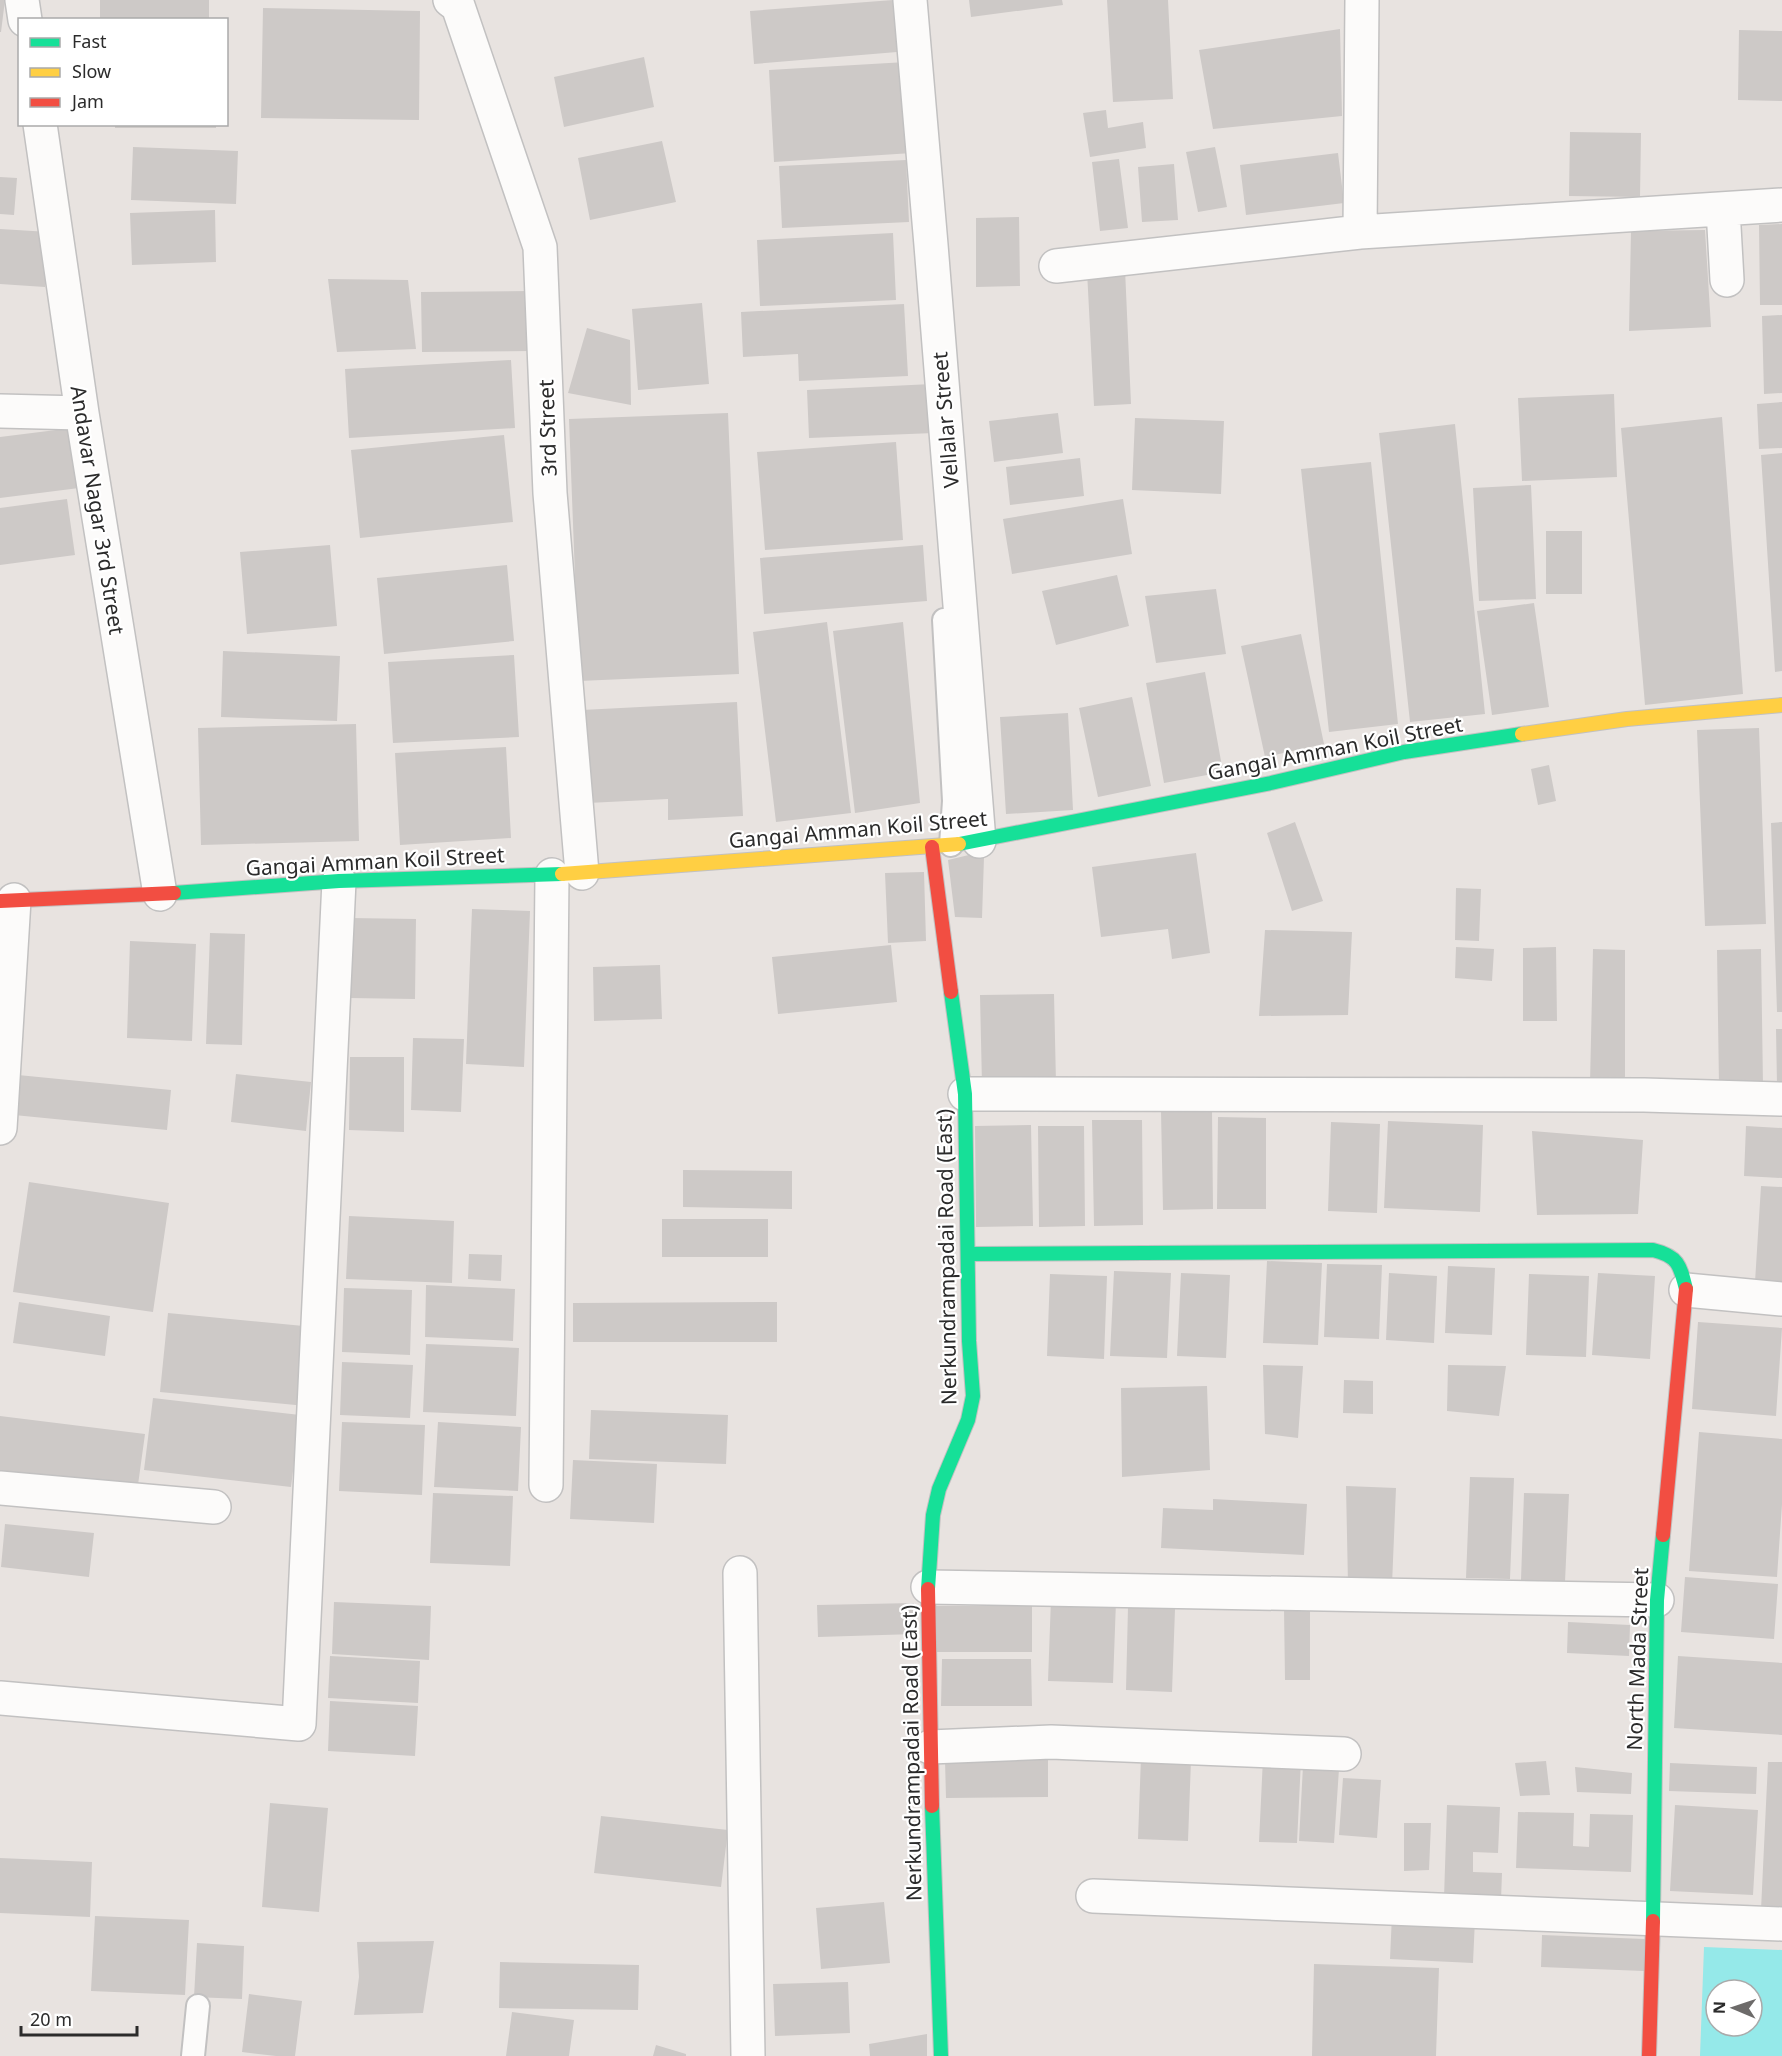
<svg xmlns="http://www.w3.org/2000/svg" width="1782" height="2056" viewBox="0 0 1782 2056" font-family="'Noto Sans',sans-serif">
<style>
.water{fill:#95e9e9;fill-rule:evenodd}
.building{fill:#cdc9c7}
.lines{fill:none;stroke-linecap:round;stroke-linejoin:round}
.lane-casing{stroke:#c2c1c1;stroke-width:26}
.street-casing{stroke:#c2c1c1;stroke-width:36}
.fast-casing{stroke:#c2c1c1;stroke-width:16}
.slow-casing{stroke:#c2c1c1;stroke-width:16}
.jam-casing{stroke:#c2c1c1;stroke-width:16}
.lane{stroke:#fcfbfa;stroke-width:22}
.street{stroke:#fcfbfa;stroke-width:33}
.fast{stroke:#16e098;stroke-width:14}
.slow{stroke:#ffcf43;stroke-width:14}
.jam{stroke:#f24e42;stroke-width:14}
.labels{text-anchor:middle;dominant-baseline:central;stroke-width:4.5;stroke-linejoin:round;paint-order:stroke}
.street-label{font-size:21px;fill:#2b2b2b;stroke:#fff}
</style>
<rect width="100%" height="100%" fill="#e8e3e0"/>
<path class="water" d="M1704,1947l78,3v106h-82zM1716,1990h36v36h-36z"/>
<path class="building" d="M0,0h5l-4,32h-1z
M100,0h109v20h-109z
M893,0l4,52 -143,12 -4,-53z
M969,0h93l1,5 -92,12z
M1107,0h61l5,99 -60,3z
M263,8l157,3 -1,109 -158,-2z
M1340,29l2,87 -129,13 -14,-79z
M1739,30l43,1v70l-44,-1z
M644,57l10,50 -90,20 -10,-50z
M906,62l6,91 -138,9 -5,-92z
M1106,110l2,18 35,-6 3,26 -56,9 -7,-44z
M115,124h101v4h-101z
M1570,132l71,1 -1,64 -71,-1z
M662,141l14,61 -86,18 -12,-62z
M133,147l105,4 -2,53 -105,-4z
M1215,147l12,60 -29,5 -12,-60z
M1338,153l6,50 -98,12 -6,-50z
M1119,159l9,69 -28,3 -8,-69z
M906,160l3,62 -127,6 -3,-62z
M1174,164l4,56 -36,2 -4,-55z
M0,177l17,1 -3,37 -14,-1z
M215,210l1,52 -84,3 -2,-52z
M1019,217l1,69 -44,1v-69z
M1782,224v81h-22l-1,-80z
M0,229l49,3 -4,55 -45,-3z
M1705,230l6,97 -82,4 2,-100z
M893,233l3,67 -136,6 -3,-66z
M1125,269l6,135 -37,2 -7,-135z
M328,279l80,1 8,69 -79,3z
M532,291v60l-110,1 -1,-60z
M702,303l7,81 -71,6 -6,-81z
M904,304l4,72 -109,5 -1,-27 -55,3 -2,-45z
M1782,315v78l-18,1 -2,-78z
M587,328l43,12 1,65 -63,-12z
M511,360l4,68 -166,10 -4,-69z
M932,384l2,49 -125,5 -2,-48z
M1614,394l3,83 -95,4 -4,-83z
M1782,402v46l-23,1 -2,-45z
M728,413l11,261 -160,7 -10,-262z
M1058,413l5,40 -69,9 -5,-41z
M1722,417l21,277 -98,11 -24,-277z
M1135,418l89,3 -3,73 -89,-4z
M1455,424l30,290 -75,8 -31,-289z
M72,428l7,60 -79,10v-61z
M504,435l9,87 -153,16 -9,-88z
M896,442l7,98 -138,10 -8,-98z
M1782,453v218l-7,1 -14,-217z
M1080,458l4,38 -74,9 -4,-38z
M1371,462l27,262 -69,8 -28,-263z
M1531,485l5,114 -57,2 -6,-113z
M67,499l8,56 -75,10v-57z
M1123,499l9,55 -120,20 -9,-55z
M1546,531h36v63h-36z
M330,545l7,81 -90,8 -7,-82z
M923,545l4,56 -163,13 -4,-56z
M507,565l7,76 -130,13 -7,-76z
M1117,575l12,51 -73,19 -14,-54z
M1216,589l10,65 -70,9 -11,-67z
M1534,603l15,104 -57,8 -15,-104z
M827,622l24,191 -75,9 -23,-190z
M903,622l17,181 -65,10 -22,-182z
M1301,634l23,110 -59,13 -24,-111z
M223,651l117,5 -3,65 -116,-4z
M514,655l5,82 -126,6 -5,-81z
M1205,672l18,100 -59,11 -18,-100z
M1132,697l19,89 -53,11 -19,-89z
M737,702l6,114 -75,4v-21l-80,4 -6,-93z
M1068,713l5,97 -67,4 -6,-97z
M356,724l3,117 -158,4 -3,-117z
M1759,728l7,196 -61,2 -8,-196z
M506,747l5,91 -111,7 -5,-92z
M1549,765l7,36 -18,4 -7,-36z
M1295,822l28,79 -31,10 -25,-78z
M1782,822v190h-5l-6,-189z
M977,853l7,4 -2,61 -27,-1 -7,-57z
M1196,853l14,100 -38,6 -4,-30 -67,8 -9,-70z
M924,872l2,69 -38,2 -3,-70z
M1456,888l25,1 -2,52 -24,-1z
M472,909l58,2 -6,156 -58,-3z
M350,918l66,1 -1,80 -66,-1z
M1265,930l87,2 -4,83 -89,1z
M210,933l35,1 -3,111 -36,-1z
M130,941l66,3 -4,97 -65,-3z
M891,945l6,57 -119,12 -6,-57z
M1456,947l38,2 -2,32 -37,-3z
M1556,947l1,74h-34v-73z
M1593,949l32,1v135l-35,-1z
M1761,949l2,137h-44l-2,-136z
M660,965l2,54 -68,2 -1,-54z
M1054,994l2,89 -74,2 -2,-90z
M1776,1029h6v56h-5z
M413,1038l51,1 -3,73 -50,-2z
M350,1057h54v75l-55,-2z
M236,1074l75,8 -5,49 -75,-9z
M18,1075l153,15 -4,40 -153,-15z
M1212,1110l1,99 -50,1 -2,-99z
M1218,1117l48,1v91h-49z
M1092,1120h50l1,105 -49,1z
M1388,1121l95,4 -3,87 -96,-4z
M1331,1122l49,2 -3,89 -49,-2z
M1031,1125l2,101 -57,1 -1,-101z
M1038,1126h46l1,100 -46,1z
M1746,1126l36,2v50l-38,-2z
M1532,1131l111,9 -5,74 -101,1z
M683,1170l109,1v38l-109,-2z
M29,1182l140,21 -16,109 -140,-20z
M1761,1186l21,1v97l-27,-2z
M349,1216l105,5 -2,62 -106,-4z
M662,1219h106v38h-106z
M469,1254l33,1 -1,26 -33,-2z
M1267,1261l55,2 -4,82 -55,-2z
M1327,1264l55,1 -3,74 -55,-2z
M1448,1266l47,2 -3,67 -47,-2z
M1114,1271l57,2 -4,85 -57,-2z
M1181,1273l49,2 -4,83 -49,-2z
M1389,1273l48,3 -3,67 -48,-3z
M1598,1273l57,3 -5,83 -58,-4z
M1050,1274l57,2 -3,83 -57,-3z
M1529,1274l60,2 -3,81 -60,-2z
M426,1285l89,4 -2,52 -88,-4z
M344,1288l68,2 -2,65 -68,-3z
M19,1302l91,14 -5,40 -92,-13z
M777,1302v40h-204v-39z
M168,1313l146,14 -8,79 -146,-14z
M1698,1322l84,6 -6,88 -84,-7z
M426,1344l93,4 -3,68 -93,-4z
M342,1362l71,3 -3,53 -70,-3z
M1263,1365l40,1 -5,72 -33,-4z
M1448,1365l58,1 -7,50 -52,-5z
M1344,1380l29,1v33l-30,-1z
M1207,1386l3,84 -88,7 -1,-89z
M153,1398l147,17 -9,72 -147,-17z
M591,1410l137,5 -2,49 -137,-5z
M0,1416l145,18 -8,58 -137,-19z
M342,1422l83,3 -3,70 -83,-4z
M438,1422l83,5 -3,64 -84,-4z
M1699,1432l83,7v65l-5,73 -88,-6z
M573,1460l84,4 -3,59 -84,-4z
M1470,1477l44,1 -4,101 -44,-1z
M1346,1486l50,2 -4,97 -44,-1z
M433,1493l80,3 -3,70 -80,-3z
M1524,1493l45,1 -4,88 -44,-2z
M1213,1499l94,5 -3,51 -143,-7 2,-40 50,2z
M5,1524l89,9 -5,44 -88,-10z
M1685,1577l93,7 -4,55 -93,-7z
M1051,1599l65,2 -3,82 -65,-2z
M334,1602l97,4 -2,54 -97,-6z
M914,1603l1,31 -97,3 -1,-32z
M936,1606h96v46h-95z
M1128,1607l47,2 -3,83 -46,-2z
M1284,1608h26v72h-25z
M1568,1622l62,3 -1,31 -62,-3z
M330,1656l90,5 -2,42 -90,-5z
M1678,1656l104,7v72l-108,-7z
M942,1659h89l1,47h-91z
M330,1701l88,5 -3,50 -87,-5z
M1141,1757l50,3 -3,81 -50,-2z
M1263,1758l38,2 -4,83 -38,-1z
M1048,1759v38l-102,1 -1,-38z
M1546,1761l4,34 -30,1 -5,-33z
M1768,1762h14v148h-21z
M1670,1763l87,4 -1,27 -87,-3z
M1303,1766l36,3 -5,74 -35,-2z
M1575,1767l57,6 -1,21 -54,-2z
M1343,1778l38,2 -4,58 -38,-3z
M270,1803l58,5 -9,104 -57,-5z
M1447,1805l53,2 -2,46 -25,-1v20l29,1 -1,27 -57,-2z
M1675,1805l83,5 -5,85 -83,-4z
M1518,1812l56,1 -1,33 16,1 1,-33 43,1 -2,57 -115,-4z
M601,1816l127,14 -7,57 -127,-14z
M1404,1823h27l-2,47 -25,1z
M0,1858l92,4 -2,55 -90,-4z
M884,1902l6,61 -69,6 -5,-61z
M1392,1915l83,4 -2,44 -83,-4z
M95,1916l94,4 -4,75 -94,-4z
M1542,1935l103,4 -1,32 -103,-4z
M434,1941l-11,72 -69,2 5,-38 -2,-35z
M197,1943l47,3 -2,53 -48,-2z
M500,1962l139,3 -1,45 -139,-2z
M1314,1964l125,4 -3,88h-124z
M848,1982l2,51 -75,3 -2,-52z
M249,1994l53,7 -7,55h-19l-34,-4z
M512,2012l62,8 -5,36h-63z
M927,2034v22h-57l-1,-12z
M656,2045l30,9v2h-33z"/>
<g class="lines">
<defs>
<path id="lane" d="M944,620l10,181 -3,44
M193,2056l5,-50"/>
<path id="street" d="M22,0l3,20
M450,0l8,6 82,241 10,246 32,380
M910,0l21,245 48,596
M40,124l42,289 78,481
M1723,209l4,71
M1360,232l2,-232
M1056,266l304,-34 422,-27
M0,411l82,2
M965,1094l679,1 138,4
M0,1128l14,-228
M1686,1290l96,9
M546,1485l6,-610
M0,1488l214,19
M740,1573l8,483
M928,1587l729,13
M0,1698l299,26 40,-843
M930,1747l121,-5 293,12
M1093,1896l689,28"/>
<path id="fast" d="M959,844l312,-61 133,-31 118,-18
M174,893l165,-12 223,-7
M968,1254l685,-4c25,6 27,15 33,39
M928,1589l5,-74 6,-26 29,-69 5,-24 -4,-55 -4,-247 -14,-102
M932,1806l9,250
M1653,1921l4,-321 6,-65"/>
<path id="slow" d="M1522,734l105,-15 155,-14
M562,874l397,-30"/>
<path id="jam" d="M932,847l19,145
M0,901l174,-8
M1663,1535l23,-246
M928,1589l4,217
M1649,2056l4,-135"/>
</defs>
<use href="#lane" class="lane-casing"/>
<use href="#street" class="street-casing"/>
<use href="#fast" class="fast-casing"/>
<use href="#slow" class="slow-casing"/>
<use href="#jam" class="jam-casing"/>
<use href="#lane" class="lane"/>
<use href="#street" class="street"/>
<use href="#fast" class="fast"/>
<use href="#slow" class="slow"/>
<use href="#jam" class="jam"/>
</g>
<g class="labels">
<g class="street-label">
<text transform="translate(945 420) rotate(-95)">Vellalar Street</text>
<text transform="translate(547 428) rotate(-92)">3rd Street</text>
<text transform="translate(98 510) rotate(81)">Andavar Nagar 3rd Street</text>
<text transform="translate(1335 748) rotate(-11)">Gangai Amman Koil Street</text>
<text transform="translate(858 829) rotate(-5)">Gangai Amman Koil Street</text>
<text transform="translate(375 861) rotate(-3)">Gangai Amman Koil Street</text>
<text transform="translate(946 1257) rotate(-91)">Nerkundrampadai Road (East)</text>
<text transform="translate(1637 1659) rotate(-88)">North Mada Street</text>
<text transform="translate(911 1753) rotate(-91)">Nerkundrampadai Road (East)</text>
</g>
</g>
<rect x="18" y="18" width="210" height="108" fill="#ffffff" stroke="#aaaaaa" stroke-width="1.5"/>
<rect x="30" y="38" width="30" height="9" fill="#16e098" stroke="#aaaaaa" stroke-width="1.5"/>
<text x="72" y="48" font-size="18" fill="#2b2b2b">Fast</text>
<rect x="30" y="68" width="30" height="9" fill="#ffcf43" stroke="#aaaaaa" stroke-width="1.5"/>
<text x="72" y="78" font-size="18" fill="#2b2b2b">Slow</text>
<rect x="30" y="98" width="30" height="9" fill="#f24e42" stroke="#aaaaaa" stroke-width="1.5"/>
<text x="72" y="108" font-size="18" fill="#2b2b2b">Jam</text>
<g transform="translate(1734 2008) rotate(272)"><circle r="28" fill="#ffffff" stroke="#aaaaaa" stroke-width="1.5"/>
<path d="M0-4.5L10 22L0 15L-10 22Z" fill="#6d6b6a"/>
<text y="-9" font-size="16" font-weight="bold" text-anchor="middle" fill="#2b2b2b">N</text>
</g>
<path d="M21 2026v9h116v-9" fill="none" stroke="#2b2b2b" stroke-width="3"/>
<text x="30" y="2026" font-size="18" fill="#2b2b2b" stroke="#ffffff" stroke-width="4.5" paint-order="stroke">20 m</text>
</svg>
